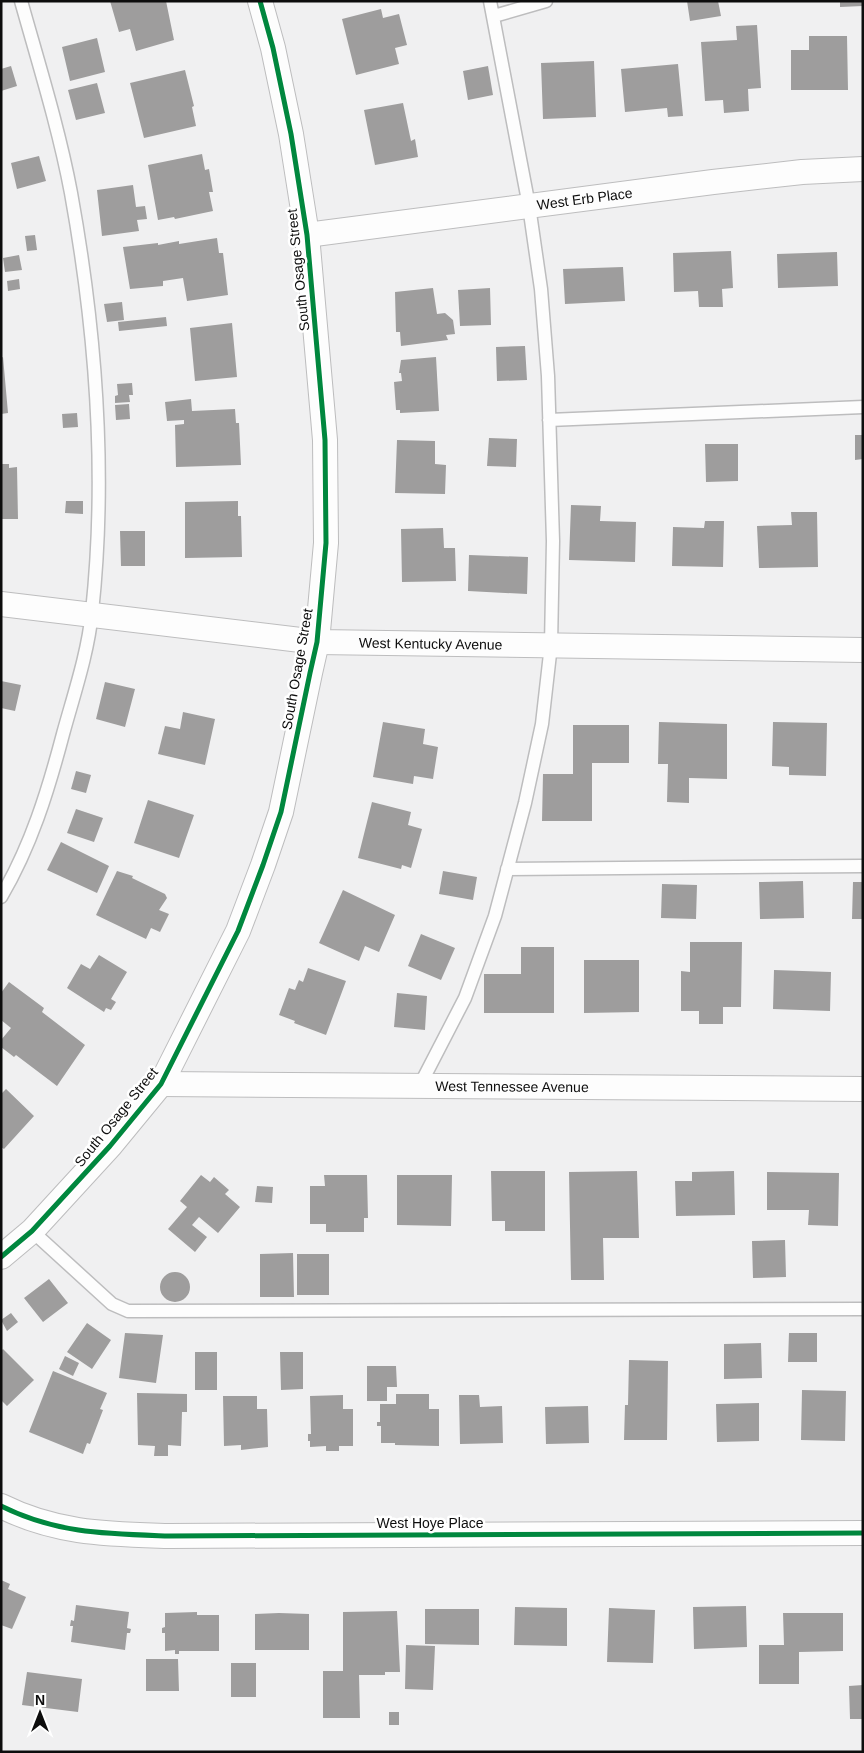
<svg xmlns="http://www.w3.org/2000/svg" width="864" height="1753" viewBox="0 0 864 1753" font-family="Arial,sans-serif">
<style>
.building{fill:#9e9d9d}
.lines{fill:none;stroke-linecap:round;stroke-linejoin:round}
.lane-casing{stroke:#bdbdbe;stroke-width:15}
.street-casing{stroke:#bdbdbe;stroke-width:26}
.lane{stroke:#fdfdfd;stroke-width:12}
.street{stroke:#fdfdfd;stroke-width:24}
.cycleway-casing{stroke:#fff;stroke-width:8}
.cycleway{stroke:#00873e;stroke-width:5}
.labels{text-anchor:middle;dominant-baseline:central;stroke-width:5;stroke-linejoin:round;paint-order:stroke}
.street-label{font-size:14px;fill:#0d0d0d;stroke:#fff}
</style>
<rect width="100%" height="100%" fill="#f0f0f1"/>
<path class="building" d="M110,1h56l8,39 -38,11 -6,-22 -11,3z
M687,1h31l3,15 -31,5z
M840,1h23v5l-23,1z
M381,9l2,9 16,-4 8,31 -12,3 4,16 -43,11 -14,-56z
M757,25l4,63 -13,1 1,22 -25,2 -1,-13 -18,1 -4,-59 36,-2 -1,-14z
M809,36h38l1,54h-57v-40h18z
M97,38l8,34 -35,9 -8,-34z
M594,61l2,56 -53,2 -2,-56z
M678,64l5,52 -15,1 -1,-9 -42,4 -4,-43z
M11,66l6,20 -16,5v-22z
M488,66l5,29 -25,5 -5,-29z
M185,70l9,36 -2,1 4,19 -52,12 -14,-55z
M97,83l8,30 -29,7 -8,-30z
M403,103l8,38 4,-2 3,18 -43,8 -11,-55z
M202,154l3,16 4,-1 4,23h-4l4,19 -38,8 -1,-2 -16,3 -10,-55z
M39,156l7,25 -29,8 -6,-26z
M133,185l3,22 9,-1 2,13 -10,1 2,11 -37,5 -5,-46z
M35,235l2,15 -10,1 -2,-15z
M217,238l2,15h4l5,42 -41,6 -4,-23 -20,3v5l-33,3 -7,-42 35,-4v2l21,-4v3z
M731,251l2,37 -11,1 1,18h-24l-1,-16 -24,1 -1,-39z
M837,252l1,34 -60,2 -1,-34z
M19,255l3,15 -17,2 -2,-14z
M623,267l2,34 -60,3 -2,-35z
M19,279l1,10 -12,2 -1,-10z
M433,288l4,26 8,-1 8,7 2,14 -9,1 2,5 -47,6 -1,-14h-4l-1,-40z
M490,288l1,37 -31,1 -2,-36z
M122,302l2,18 -17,2 -3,-18z
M166,317l1,9 -48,5 -1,-9z
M232,323l5,54 -42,4 -5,-53z
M525,346l2,34 -30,1 -1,-34z
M3,357l5,56 -7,1v-56z
M436,357l3,54 -39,2v-3h-4l-2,-28 8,-1 -1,-8h-2l2,-13z
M132,383l1,12h-4l1,7 -15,1v-7l3,-1 -1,-11z
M191,399l1,12 43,-2 1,14h3l2,42 -65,2 -1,-42 9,-1v-4l-17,1 -2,-19z
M129,404l1,15 -14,1 -1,-15z
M77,413l1,14 -15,1 -1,-14z
M855,435h8v24l-8,1z
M489,438l28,1 -1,28 -29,-1z
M397,440l38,1v23l11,1 -1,29 -50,-1z
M705,444h33v37l-32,1z
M1,464h8v4l8,-1 1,52h-17z
M66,501h17v13l-18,-1z
M238,501v15h3l1,41 -57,1v-56z
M571,505l30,1 -1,15 36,1 -1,40 -66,-2z
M791,512h26l1,55 -59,1 -2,-42 35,-1z
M705,521h19l-1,46 -51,-1 1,-39 31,1z
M443,528l1,20h11l1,33 -54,1 -1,-53z
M120,531h25v35h-24z
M469,555l59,2 -1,37 -59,-3z
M1,681l20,4 -6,26 -14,-3z
M105,682l30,7 -10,38 -29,-8z
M183,712l32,7 -10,46 -47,-11 7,-28 15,3z
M383,722l42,7 -2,15 15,3 -5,32 -19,-3 -1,8 -40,-7z
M659,722l68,2v55l-38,-1v25l-22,-1 1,-38h-10z
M773,722l54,1 -1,53 -37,-1v-8l-17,-1z
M573,725h56v38h-37v58h-50l1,-47h30z
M76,771l15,4 -5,18 -15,-4z
M148,800l46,15 -15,43 -45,-15z
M372,802l39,10 -3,13 14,4 -11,39 -9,-3 -1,4 -43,-11z
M76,809l27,9 -9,24 -27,-9z
M61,842l48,24 -12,27 -50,-23z
M117,871l16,5 -1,2 33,16 2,4 -8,12 10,4 -9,18 -9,-4 -5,11 -50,-24z
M443,871l34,6 -4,23 -34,-6z
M803,881l1,37 -44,1 -1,-37z
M853,882h10v37h-11z
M662,884l35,1 -1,34 -35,-1z
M343,890l52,25 -16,37 -14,-6 -6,15 -40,-18z
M421,934l34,14 -14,32 -33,-14z
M690,942h52l-1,65h-18v17h-24v-13h-18v-40l9,1z
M521,947h33v66h-70v-39h37z
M99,955l28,17 -16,27 5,3 -5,8 -5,-2 -2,4 -37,-24 14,-24 9,5z
M584,960h55v52l-55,1z
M308,968l38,13 -20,54 -32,-12 1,-2 -16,-6 10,-27 6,2 4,-10 4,2z
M774,970l57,2 -1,39 -57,-2z
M9,982l35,26 -2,4 43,33 -28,41 -41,-31 -2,2 -13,-10v-7l10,-12 -10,-8v-27z
M397,993l30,3 -2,34 -31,-3z
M6,1089l28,27 -30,33 -3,-2v-53z
M491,1171h54v60h-40v-10h-13z
M637,1171l2,67h-36l1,42h-33l-2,-108z
M734,1171l1,44 -59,1 -1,-35h17v-9z
M767,1172l72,1 -1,53 -30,-1 1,-15h-42z
M201,1175l9,7 4,-5 15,13 -4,4 15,13 -22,26 -19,-16 -7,8 15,12 -12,15 -27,-23 19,-22 -7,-6z
M324,1175h43l1,43h-4v14h-38v-8h-16v-38h15z
M397,1175h55l-1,51 -54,-1z
M257,1186l16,1 -1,16 -17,-1z
M785,1240l1,37 -33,1 -1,-37z
M293,1253l1,44h-34v-43z
M297,1254h32v41h-32z
M160 1287a15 15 0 1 1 30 0a15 15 0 1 1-30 0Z
M49,1279l19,24 -25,19 -19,-24z
M11,1313l7,9 -11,9 -6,-11z
M87,1323l24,17 -19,29 -25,-17z
M125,1333l38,2 -7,48 -37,-5z
M789,1333h28v29h-29z
M761,1343l1,35 -38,1v-35z
M3,1349l31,31 -27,26 -6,-6v-49z
M195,1352h22v38h-22z
M280,1352h23v37l-22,1z
M65,1356l14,7 -6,13 -14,-7z
M629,1360l39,1 -1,79h-43l1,-35h3z
M367,1366h29l1,21h-10v14h-20z
M53,1371l54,22 -7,16 3,1 -13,34 -3,-1 -4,11 -54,-22z
M802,1390l44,1 -1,50 -44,-1z
M137,1393l50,1v18h-5l-1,34 -13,-1v11h-14l1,-10 -17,-1z
M396,1394h33v15h10v37l-44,-1v-2h-14v-17h-4v-4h3v-18h16z
M343,1395v14h10v37h-14v5h-13v-5l-16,1v-6h-2v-7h3l-1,-38z
M459,1395h20l1,12 22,-1 1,37 -43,1z
M223,1396h34v13h10l1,38 -27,3v-5l-17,1z
M759,1403v38l-42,1 -1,-38z
M588,1406l1,37 -43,1 -1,-37z
M1,1580l9,4 -2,5 18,8 -14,32 -11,-4z
M76,1605l53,7 -2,16 4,1 -1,4h-3l-2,17 -54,-8 2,-16h-3l1,-6 3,1z
M746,1606l1,41 -53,2 -1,-42z
M515,1607l52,1v38l-53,-1z
M609,1608l46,2 -2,53 -46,-1z
M425,1609h54v36l-54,-1z
M397,1611l3,61h-15v3h-26l1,43h-37v-47h20v-59z
M197,1612v3h22v36h-40v3h-4v-4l-10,1v-18h-3v-5l3,-1v-14z
M279,1613l30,1v36h-54v-36z
M783,1613h60v38l-44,1v32h-40v-39h25z
M406,1645l29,1 -2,44 -28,-1z
M146,1659h32l1,32h-33z
M231,1663h25v34h-25z
M27,1672l55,7 -4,33 -56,-7z
M863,1685v34h-13l-1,-33z
M389,1712h10v13h-10z"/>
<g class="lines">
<defs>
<path id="lane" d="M494,16l52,-15
M549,420l314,-13
M507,869l356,-3
M1,897c30,-51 47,-106 62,-163 11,-40 25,-81 29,-122 15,-139 4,-281 -21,-419 -12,-64 -32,-128 -50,-192
M419,1087l46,-89 30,-82 30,-113 17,-79 9,-79 2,-104 -5,-165 -7,-87 -12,-83 -39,-205
M32,1231l80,73 16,7 735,-2"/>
<g id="street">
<path id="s1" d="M307,235l406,-53 89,-10 61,-3"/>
<path id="s2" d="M1,604l316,38 546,8"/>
<path id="s3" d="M161,1084l702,5"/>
<path d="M1,1257l31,-26 78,-85 51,-62 77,-153 25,-66 18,-53 29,-139 7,-31 9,-99 -1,-103 -18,-205 -16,-101 -18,-86 -13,-47"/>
<path d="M1,1506c56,28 107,28 168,30l694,-3"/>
</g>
</defs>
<use href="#lane" class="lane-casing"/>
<use href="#street" class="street-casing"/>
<use href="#lane" class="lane"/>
<use href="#street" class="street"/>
<defs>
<path id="cycleway" d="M1,1257l31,-26 78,-85 51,-62 77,-153 25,-66 18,-53 29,-139 7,-31 9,-99 -1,-103 -18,-205 -16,-101 -18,-86 -13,-47
M1,1506c56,28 107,28 168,30l694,-3"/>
</defs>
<use href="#cycleway" class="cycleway-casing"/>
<use href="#cycleway" class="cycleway"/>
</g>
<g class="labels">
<g class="street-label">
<text stroke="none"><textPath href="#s1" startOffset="280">West Erb Place</textPath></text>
<text transform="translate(298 270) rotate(-96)">South Osage Street</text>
<text stroke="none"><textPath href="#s2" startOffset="432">West Kentucky Avenue</textPath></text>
<text transform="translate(297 669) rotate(-80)">South Osage Street</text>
<text stroke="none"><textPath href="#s3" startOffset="351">West Tennessee Avenue</textPath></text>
<text transform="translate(116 1117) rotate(-51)">South Osage Street</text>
<text x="430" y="1523">West Hoye Place</text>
</g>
</g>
<rect width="864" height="1753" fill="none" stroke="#0d0d0d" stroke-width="5"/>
<g transform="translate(40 1713)" stroke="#ffffff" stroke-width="4" paint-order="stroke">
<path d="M0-4L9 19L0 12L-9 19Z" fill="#0d0d0d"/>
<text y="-8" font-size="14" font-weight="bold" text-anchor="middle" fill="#0d0d0d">N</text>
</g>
</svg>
